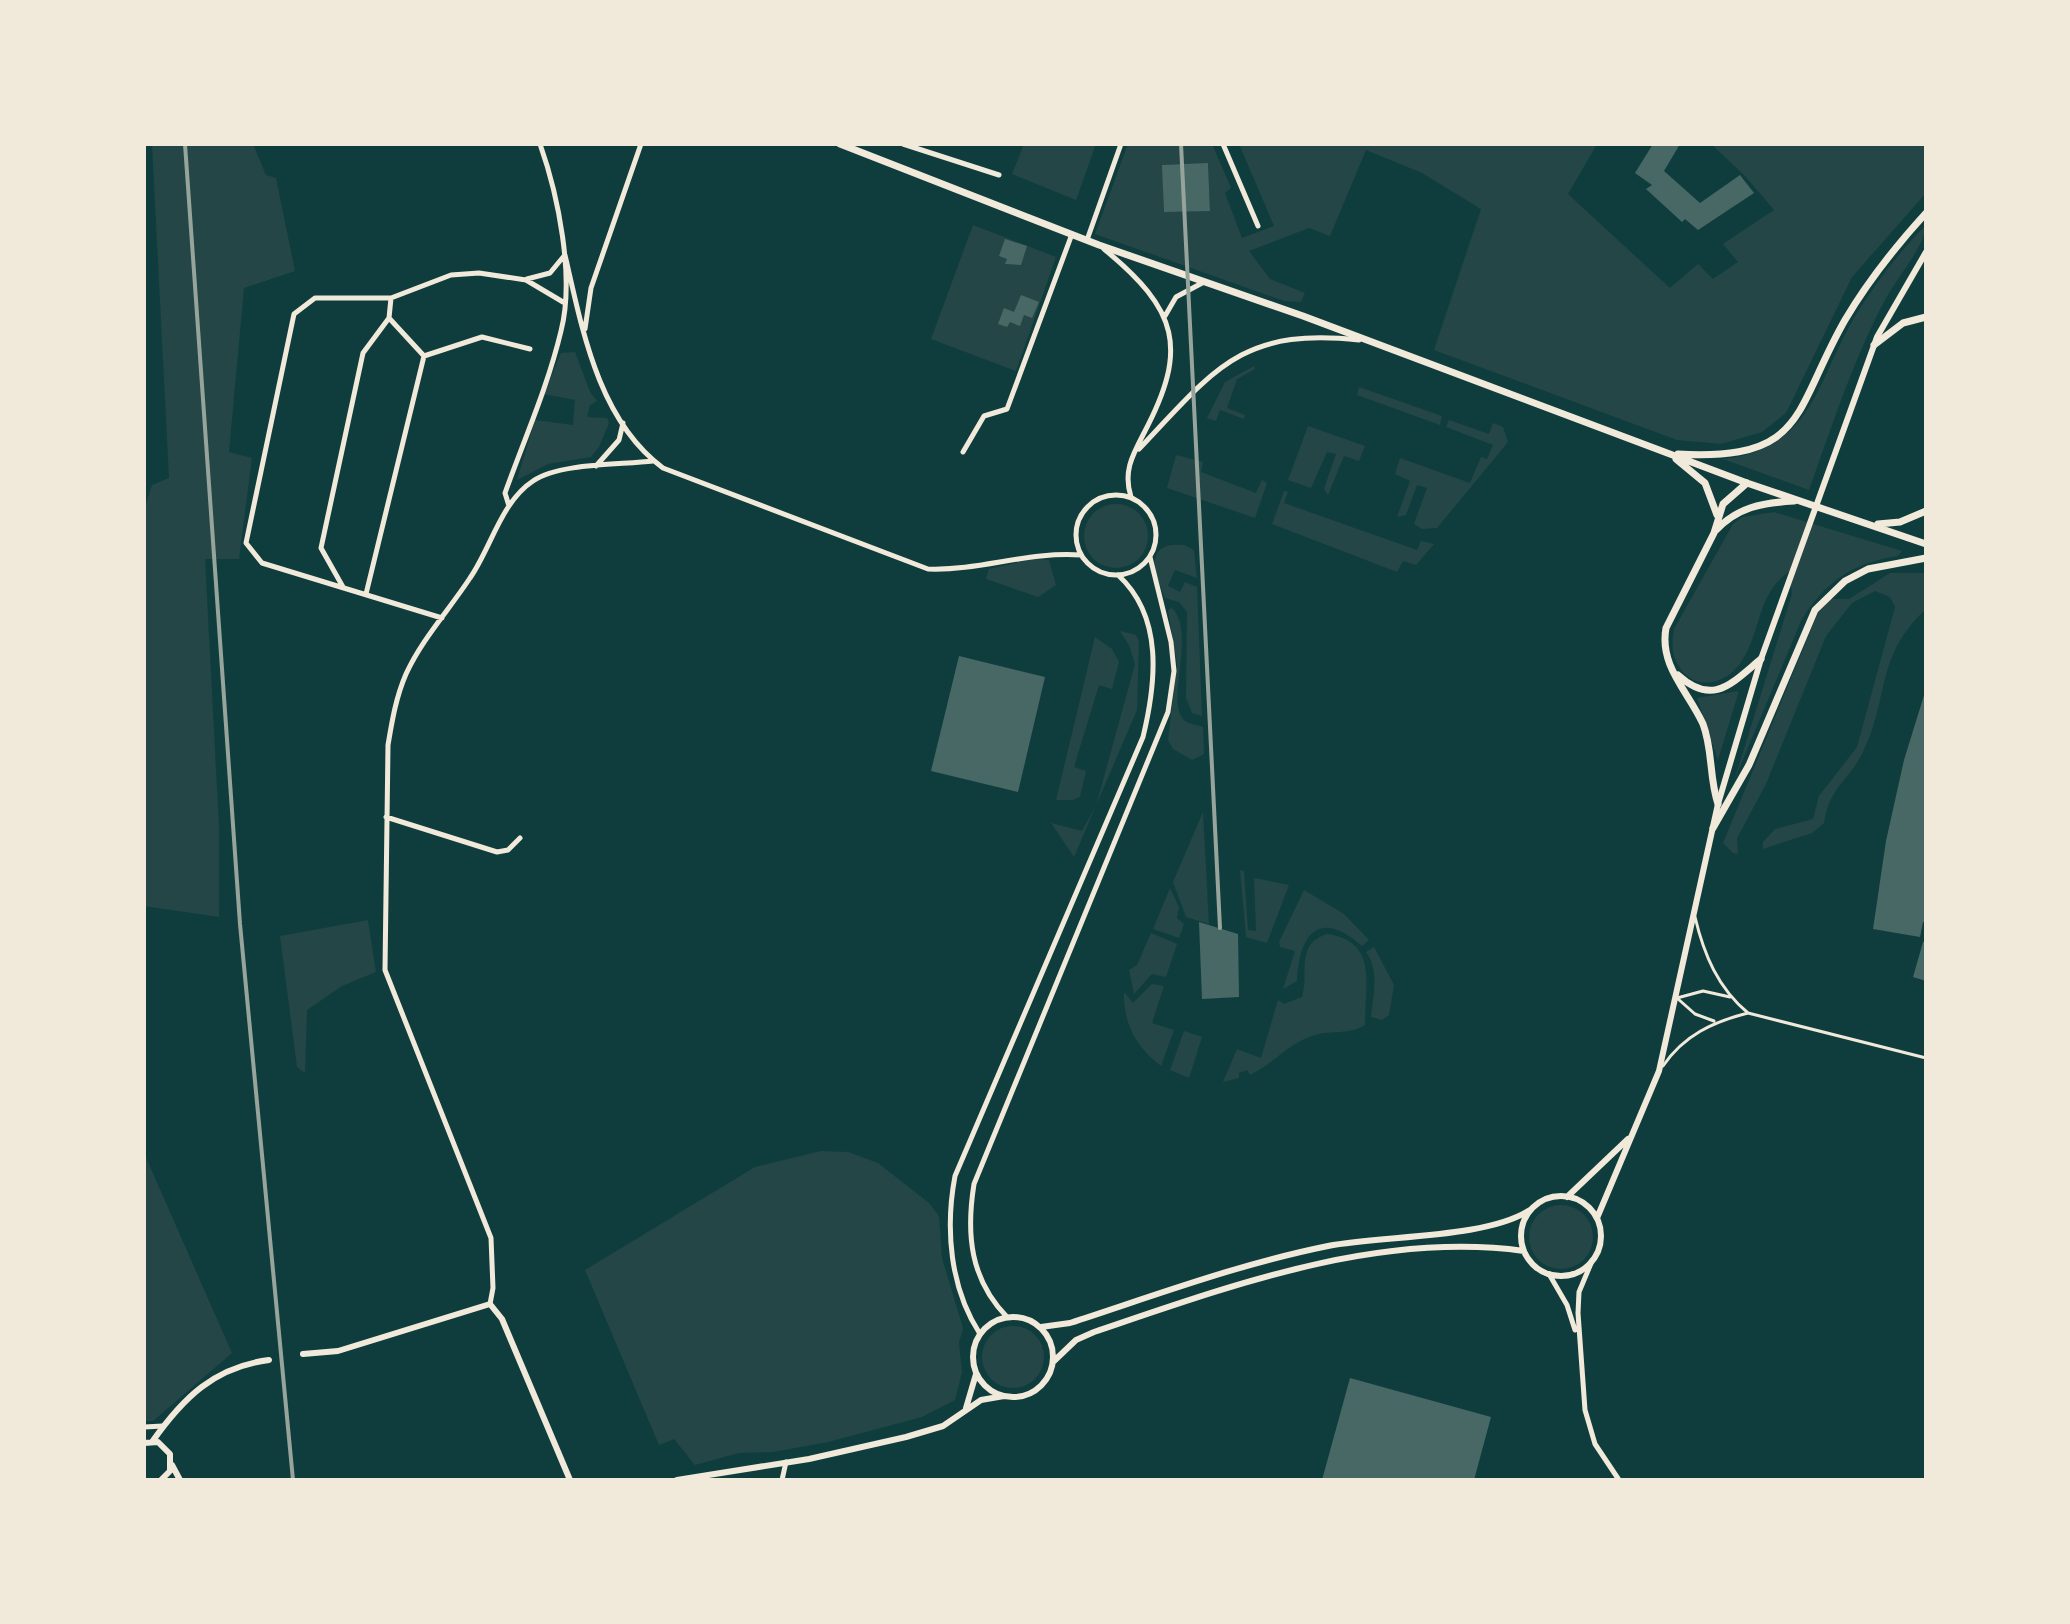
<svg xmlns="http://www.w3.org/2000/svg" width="2070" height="1624" viewBox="0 0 2070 1624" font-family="Barlow,sans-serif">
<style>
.green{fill:#244646;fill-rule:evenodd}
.building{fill:#486865}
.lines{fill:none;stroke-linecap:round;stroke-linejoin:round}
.service{stroke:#f1e9da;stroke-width:3}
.minor{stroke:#f1e9da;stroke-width:5}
.tertiary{stroke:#f1e9da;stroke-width:6}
.secondary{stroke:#f1e9da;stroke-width:7}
.rail{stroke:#97a49c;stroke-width:4}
</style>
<rect width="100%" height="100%" fill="#0f3d3e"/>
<path class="green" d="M152,144h101l13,31 10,3 19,93 -51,17 -15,164 23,6 -13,101h-34l14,268v90l-75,-11v-396l8,-25 17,-7z
M1024,144h72l-20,56 -64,-26z
M1128,144l85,2 18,42 -6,5 17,45 32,-12 -35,-82h358l-29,50 102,94 28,-24 15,15 25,-17 -15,-18 51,-34 -29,-34 -34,-32h215v49l-74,84 -66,136 -24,19 -41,12 -44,-4 -243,-90 47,-141 -59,-36 -56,-23 -36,86 -21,-8 -60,23 21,28 35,14 -4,9 -17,-1 -189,-67zM1208,164l2,46 -46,2 -1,-47z
M973,225l83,32 -40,114 -85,-32z
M1926,225c0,19 -31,56 -41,75 -32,60 -53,126 -76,190l-86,-31c89,-10 93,-76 131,-141 20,-33 44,-65 72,-93z
M575,352l15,40 7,9 -7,4 -3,12 20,1 2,5 -10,24 -8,10 -43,7 -31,16 18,-60 38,5 2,-25 -31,-6 17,-41z
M1254,366l1,3 -18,10 -10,29 18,7 -1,4 -24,-9 -4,11 -9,-3 18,-36z
M1359,387l83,29 -2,9 -83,-30z
M1449,420l40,14 4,-11 10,4 5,15 -71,86 -15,1 -8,-5 13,-36 -10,-3 -11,30 -9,2 13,-36 -15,-7 5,-16 70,25 11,-26 6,2 6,-14 -47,-18z
M1308,426l57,20 -6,15 -15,-5 -16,39 -4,-6 12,-35 -9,-2 -16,36 -23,-8z
M1176,455l27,7 -2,10 55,21 6,-13 5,3 -12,35 -88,-30z
M1284,491l4,1 -4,11 133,47 4,-9 13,3 -18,21 -13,-4 -6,11 -125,-48z
M1084 536a32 32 0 1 1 64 0a32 32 0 1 1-64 0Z
M1774,512l128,39 -4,5c-44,6 -74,26 -97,65l-67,160 58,-187 -3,-22c-31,20 -28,58 -46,87 -15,26 -49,34 -65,6 -7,-11 -6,-24 -4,-36l59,-105 9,-7z
M1184,545l10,5 3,28 -22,-8 -7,16 12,6 5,-10 12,5 5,129 -10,-3 -6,-15 1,-86 -8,-10 -14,-4c-10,-25 -23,-56 19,-53z
M1033,559l16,1 7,25 -18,12 -52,-18 3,-10z
M1890,573h36v36c-52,48 -36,90 -64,145 -15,29 -32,32 -38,69l-12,10 -49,16v-7l12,-13 38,-10 6,-23 38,-49 38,-140 -5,-10 -15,-6 -23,12 -26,33 -60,148 -29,54 1,16 -5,-1 -10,-10 95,-230 12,-14h19z
M1172,608c25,25 -8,95 13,113 4,3 13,4 18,6l1,27 -12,6 -19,-11 -5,-9 9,-76 -9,-54z
M1120,631l16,4 3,7 -2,68 -63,147 -23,-34 31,8 14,-25 39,-142 -6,-19z
M1095,637l17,12 7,13 -7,27 -13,-4 -25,82 12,4 -6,26 -7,3h-17z
M1738,691v3l-20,66 -21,-62z
M1203,812l6,112 -23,-7 -13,-35z
M1240,870l4,1 4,59 8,1 -2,-53 35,7 -22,58 -21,-6z
M1170,888l9,19 -2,11 7,6 -5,14 -26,-9z
M1304,890l40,24 25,26 -7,6c-43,-38 -63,-12 -65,35l-14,8 12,-38 -15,-4 -1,-5z
M368,920l8,52 -34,14 -35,24 -2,63 -8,-6 -17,-131z
M1151,933l26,11 -11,33 -14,-3 -18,20 -5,-24 8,-5z
M1327,934c53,7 37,54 38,91 -16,10 -32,5 -50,10 -25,7 -42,29 -65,40l-3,-5 -8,3v5l-16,4 14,-33 24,9 17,-58 6,4 18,-7c8,-24 -8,-52 25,-63z
M1374,947l20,38 -5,30 -7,5 -11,-3c2,-22 9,-46 -5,-65z
M1152,984l12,2 -12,37 22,7 -13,36c-25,-19 -38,-43 -37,-74l9,11z
M1184,1031l18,6 -13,41 -19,-8z
M821,1151l27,1 30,11 51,40 10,13 3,42 21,70 -4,15 3,29 -7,28 -33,17 -94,25 -55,10 -34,1 -44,12 -21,-26 -15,6 -74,-175 170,-103z
M144,1153l88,200 -79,68h-9z
M1529 1237a32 32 0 1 1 64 0a32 32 0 1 1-64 0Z
M982 1357a31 31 0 1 1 62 0a31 31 0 1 1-62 0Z"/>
<path class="building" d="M1653,144h27l-16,27 36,32 40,-28 14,18 -56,37 -13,-11 -3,3 -36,-33 6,-4 -17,-12z
M1208,163l2,48 -46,1 -2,-47z
M1005,239l22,7 -6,19 -16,-1 2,-5 -8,-3z
M1021,295l18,7 -7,16 -8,-3 -4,11 -10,-4 -3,5 -9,-3 6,-16 10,4z
M959,656l86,21 -27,115 -87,-21z
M1925,692l1,231 -3,-1 -3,15 -47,-8 13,-88 18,-81z
M1199,922l39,12 1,63 -37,2z
M1923,942h3v39l-13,-4z
M1350,1378l141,39 -17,63h-152z"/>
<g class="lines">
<path class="service" d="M1695,917c9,38 23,71 53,96l178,45
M1714,1021l-19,-7 -18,-16 26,-7 27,6
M1663,1066c21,-31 50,-44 85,-53"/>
<path class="minor" d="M903,144l96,31
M1223,144l35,82
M1087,240l34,-96
M1104,249c74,61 85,99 40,184 -12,23 -21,39 -13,64
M565,255c17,73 33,165 98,213l265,101c52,2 101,-18 153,-14
M527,279l23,-6 14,-17
M1165,316l11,-19 28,-15
M585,329l6,-41 50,-144
M424,356l58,-19 48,12
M1139,449c75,-79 102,-122 220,-109
M963,452l21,-36 23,-7 65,-175
M596,466l23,-26 4,-17
M1076 535a40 40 0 1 1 80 0a40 40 0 1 1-80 0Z
M509,506l-4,-13c19,-53 43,-107 56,-162 14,-54 -3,-136 -21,-187
M343,587l-22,-39 42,-195 26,-35 2,-20
M366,594l58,-238 -35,-38
M442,618l-180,-55 -16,-20 48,-229 21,-16h76l60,-23 28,-2 47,7 37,22
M386,817l111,35 11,-2 12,-12
M1592,1261l-13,31 -1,21 7,97 10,34 24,36
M1549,1274l18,31 8,25
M490,1304l3,-16 -2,-50 -106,-268 3,-225c4,-24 8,-48 18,-71 16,-35 43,-64 64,-96 21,-30 31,-76 63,-97 26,-18 87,-16 120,-20
M1007,1317c-37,-38 -41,-83 -33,-133l194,-472 6,-41 -3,-29 -21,-85
M980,1334c-30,-46 -35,-105 -25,-158l188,-439c13,-54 21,-120 -25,-162
M144,1427l19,-1
M782,1480l4,-18"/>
<path class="tertiary" d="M1521 1236a40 40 0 1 1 80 0a40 40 0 1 1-80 0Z
M1567,1197l61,-58
M1597,1218l62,-147 59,-267 43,-145 116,-322 49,-85
M973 1357a40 40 0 1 1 80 0a40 40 0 1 1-80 0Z
M1041,1327l29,-4c86,-28 169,-59 258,-77 57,-11 157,-7 202,-36
M303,1354l35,-3 152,-47 12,15 68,161
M1053,1362l23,-22 18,-8c136,-46 284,-101 430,-81
M966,1408l10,-34
M152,1442c31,-44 62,-75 117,-82
M144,1443l14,-1 12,12v17l-9,9
M172,1465l8,15
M677,1480l132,-21 97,-22 37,-11 38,-26 23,-4"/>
<path class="secondary" d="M840,144l259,101 204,71 444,167 179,61
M1874,345l29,-22 23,-6
M1678,454c129,7 115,-43 167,-134 23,-39 50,-73 81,-107
M1676,459l29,24 12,32
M1878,524l22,-2 26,-11
M1715,531c23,-24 46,-28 79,-30
M1678,675c35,32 54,8 83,-16
M1718,804c-9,-26 -5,-54 -15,-80 -15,-33 -44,-58 -37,-96l48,-95 9,-29 24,-21
M1713,828l36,-63 66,-155 30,-29 23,-12 58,-11"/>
<path class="rail" d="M185,144l55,780 53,556
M1181,144l39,784"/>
</g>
<rect width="2070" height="1624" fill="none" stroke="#f1e9da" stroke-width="292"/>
</svg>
